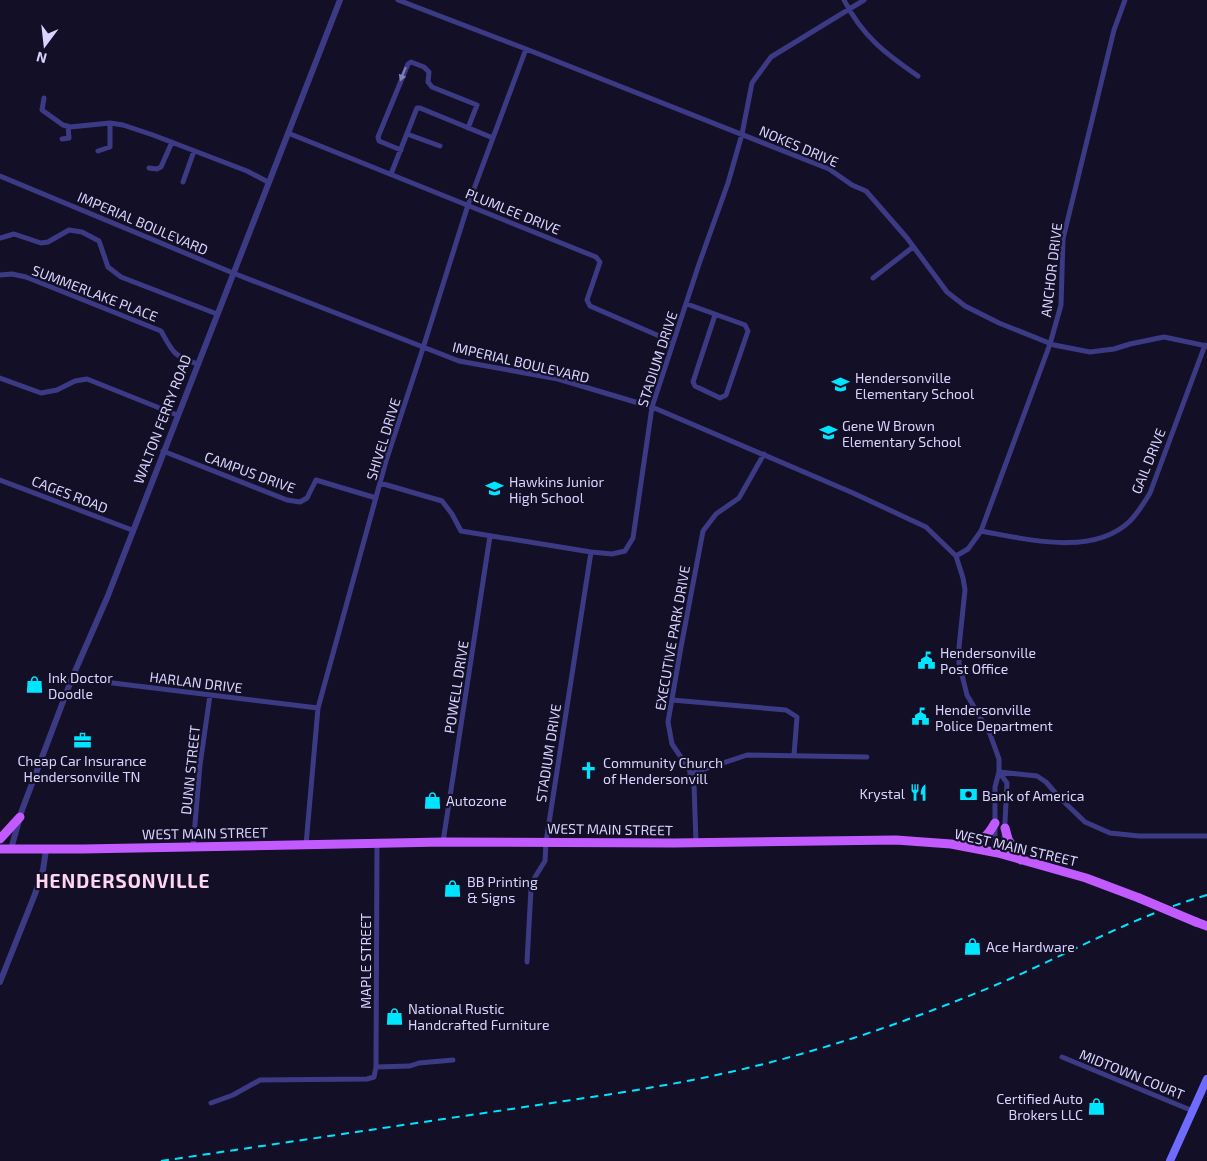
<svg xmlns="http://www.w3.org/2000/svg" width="1207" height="1161" viewBox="0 0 1207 1161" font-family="'Exo 2',sans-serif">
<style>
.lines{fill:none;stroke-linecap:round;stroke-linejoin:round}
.minor{stroke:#3d3a85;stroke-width:5}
.tertiary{stroke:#3d3a85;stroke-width:6}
.secondary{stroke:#6f6bff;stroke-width:8}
.primary{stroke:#c25bff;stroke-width:9}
.rail{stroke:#00e5ff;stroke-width:2;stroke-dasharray:8 6;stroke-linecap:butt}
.primary-bridge{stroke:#c25bff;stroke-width:9}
.oneway{fill:#837fbc}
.labels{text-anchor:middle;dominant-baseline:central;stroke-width:4.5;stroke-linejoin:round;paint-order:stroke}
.street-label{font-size:14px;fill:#d9d4ff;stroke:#130f26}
.poi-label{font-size:14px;fill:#d9d4ff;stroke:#130f26;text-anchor:start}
.district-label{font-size:19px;font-weight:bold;letter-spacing:1px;fill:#ffd6f0;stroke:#130f26}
</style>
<rect width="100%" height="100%" fill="#130f26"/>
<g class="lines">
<path class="minor" d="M398,0l128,49 303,120 23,16 14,6 41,47 40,54 18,14 34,17 55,22 36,7 24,-3 16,-5 34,-7 43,9
M844,0c18,36 42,54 74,76
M44,98l-2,12 21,15 7,2 40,-4 13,2 30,10 94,36 21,11
M288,133l308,124 4,5 -13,38 3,6 83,36
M407,134l33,12
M62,139l7,-1 -1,-12
M401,150l-22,-9 -1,-4 30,-73 3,-2 13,5 5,5 -1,10 4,5 45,18 -9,23
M98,151l12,-4v-24
M149,168l8,1 4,-2 11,-25
M391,174l26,-66h3l73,30
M0,176l233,97 226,88 99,18 94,28 201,86 73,34 30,29 7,22 2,12 -6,57v16l8,32 23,39 9,25v13l-4,15v55l3,11
M183,182l11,-31
M0,238l14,-4 27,9 7,-1 21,-12 13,2 17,9 9,26 13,10 96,37
M0,275l12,-1 14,3 135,54c13,23 11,23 36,33
M873,278l40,-31
M687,304l58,21 3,6 -22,64 -6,3 -25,-12 -2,-4 22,-67
M0,378l41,15 16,-3 18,-9 12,-2 90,36
M163,451l124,49 13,2 7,-4 9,-18 60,18
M0,480l132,50
M380,483l62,18 10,13 9,17 130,21 21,2 13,-3 8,-13 19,-131 47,-143 29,-81 14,-49 10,-51 19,-26 93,-57
M981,531c45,8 112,26 149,-10 8,-8 14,-18 20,-28l55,-148
M956,556l12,-7 13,-18 69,-187 11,-39 2,-66 51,-209 11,-30
M72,678l246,30
M672,700l114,10 11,7 -3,38
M999,772l38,4 9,6 12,14 27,26 25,11 29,3h68
M690,774l57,-19 120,2
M443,842l47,-306
M696,843l-2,-59 -5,-15 -17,-25 -4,-22 13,-75 22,-116 13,-17 23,-16 25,-44
M306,845l12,-137 68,-247 37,-113 45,-143 58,-156
M193,847l7,-82 10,-70
M998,853l6,-12 3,-58 -8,-11
M527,962l4,-73 4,-12 10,-16 1,-19 45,-290
M1062,1057l131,54
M376,1067l34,-1 9,-3 34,-3
M211,1103l22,-8 27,-15 107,-1 7,-2 2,-10 1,-222"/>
<path class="tertiary" d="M11,849l11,-39 50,-132 35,-80 233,-598
M0,982l35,-88 8,-24 3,-20"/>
<path class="secondary" d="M1170,1161l37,-82"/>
<path class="primary" d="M1005,828l3,11 13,21
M0,839l20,-22
M965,845c17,-5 21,-6 30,-22
M0,849h83l360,-7 231,1 222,-3 55,4 47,9 88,25 53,20
M1196,922l11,4"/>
<path class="rail" d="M161,1161l451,-67c43,-7 85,-14 127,-24 86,-20 170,-49 252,-83 72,-30 140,-70 216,-92"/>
<path class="primary-bridge" d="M1139,898l57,24"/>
</g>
<defs><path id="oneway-solid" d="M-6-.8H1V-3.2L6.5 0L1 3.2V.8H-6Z" transform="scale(1.25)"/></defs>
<use class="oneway" href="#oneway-solid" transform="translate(403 74) rotate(112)"/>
<defs>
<symbol id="school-bare" viewBox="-9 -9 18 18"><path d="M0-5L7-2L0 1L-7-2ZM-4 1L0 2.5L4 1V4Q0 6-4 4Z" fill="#00e5ff" stroke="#130f26" stroke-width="2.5" paint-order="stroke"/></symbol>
<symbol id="civic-bare" viewBox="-9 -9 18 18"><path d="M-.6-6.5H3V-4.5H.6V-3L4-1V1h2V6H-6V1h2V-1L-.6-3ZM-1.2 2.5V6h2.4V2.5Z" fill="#00e5ff" stroke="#130f26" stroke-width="2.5" paint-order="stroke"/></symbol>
<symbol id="shop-bare" viewBox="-9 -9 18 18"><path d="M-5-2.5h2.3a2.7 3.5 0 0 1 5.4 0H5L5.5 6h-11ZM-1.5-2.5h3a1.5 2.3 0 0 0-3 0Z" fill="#00e5ff" stroke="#130f26" stroke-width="2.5" paint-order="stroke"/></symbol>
<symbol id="office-bare" viewBox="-9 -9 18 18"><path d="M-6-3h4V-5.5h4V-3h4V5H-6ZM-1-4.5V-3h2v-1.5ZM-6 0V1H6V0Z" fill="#00e5ff" stroke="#130f26" stroke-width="2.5" paint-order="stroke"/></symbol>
<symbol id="church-bare" viewBox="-9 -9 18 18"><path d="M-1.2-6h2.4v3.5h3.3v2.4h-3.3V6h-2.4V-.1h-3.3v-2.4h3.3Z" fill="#00e5ff" stroke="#130f26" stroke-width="2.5" paint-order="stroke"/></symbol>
<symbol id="restaurant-bare" viewBox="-9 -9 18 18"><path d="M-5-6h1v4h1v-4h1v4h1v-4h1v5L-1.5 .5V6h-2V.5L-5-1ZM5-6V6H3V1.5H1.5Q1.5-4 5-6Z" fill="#00e5ff" stroke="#130f26" stroke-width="2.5" paint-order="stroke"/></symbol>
<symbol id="bank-bare" viewBox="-9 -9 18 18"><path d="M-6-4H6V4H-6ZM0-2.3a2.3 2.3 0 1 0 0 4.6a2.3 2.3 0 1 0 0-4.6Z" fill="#00e5ff" stroke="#130f26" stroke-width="2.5" paint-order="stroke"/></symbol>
</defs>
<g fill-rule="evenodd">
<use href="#school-bare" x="828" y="372" width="25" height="25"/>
<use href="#school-bare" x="816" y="420" width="25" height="25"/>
<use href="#school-bare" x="482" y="476" width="25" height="25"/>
<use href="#civic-bare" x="914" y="648" width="25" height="25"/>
<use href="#shop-bare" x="22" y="672" width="25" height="25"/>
<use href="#civic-bare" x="908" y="704" width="25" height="25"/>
<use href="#office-bare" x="70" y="728" width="25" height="25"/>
<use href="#church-bare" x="576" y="758" width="25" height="25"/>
<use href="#restaurant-bare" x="906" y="780" width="25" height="25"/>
<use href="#bank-bare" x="956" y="782" width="25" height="25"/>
<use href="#shop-bare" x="420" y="788" width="25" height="25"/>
<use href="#shop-bare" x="440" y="876" width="25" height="25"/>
<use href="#shop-bare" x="960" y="934" width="25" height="25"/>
<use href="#shop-bare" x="382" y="1004" width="25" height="25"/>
<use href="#shop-bare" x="1084" y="1094" width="25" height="25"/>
</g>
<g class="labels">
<g class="street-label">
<text transform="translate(799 146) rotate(23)">NOKES DRIVE</text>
<text transform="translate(513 211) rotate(22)">PLUMLEE DRIVE</text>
<text transform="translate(143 223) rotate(23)">IMPERIAL BOULEVARD</text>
<text transform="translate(1051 270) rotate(-83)">ANCHOR DRIVE</text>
<text transform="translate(95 293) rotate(21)">SUMMERLAKE PLACE</text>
<text transform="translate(657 359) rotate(-72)">STADIUM DRIVE</text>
<text transform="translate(521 362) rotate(13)">IMPERIAL BOULEVARD</text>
<text transform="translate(162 419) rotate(-69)">WALTON FERRY ROAD</text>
<text transform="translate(383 439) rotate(-73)">SHIVEL DRIVE</text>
<text transform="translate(1148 461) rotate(-68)">GAIL DRIVE</text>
<text transform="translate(250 472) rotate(20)">CAMPUS DRIVE</text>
<text transform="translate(70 494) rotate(21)">CAGES ROAD</text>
<text transform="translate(672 638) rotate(-80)">EXECUTIVE PARK DRIVE</text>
<text transform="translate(196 682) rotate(7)">HARLAN DRIVE</text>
<text transform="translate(456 687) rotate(-81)">POWELL DRIVE</text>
<text transform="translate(548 753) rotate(-81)">STADIUM DRIVE</text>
<text transform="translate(190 770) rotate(-84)">DUNN STREET</text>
<text transform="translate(610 829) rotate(1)">WEST MAIN STREET</text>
<text transform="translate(205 833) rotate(-1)">WEST MAIN STREET</text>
<text transform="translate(1016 847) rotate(13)">WEST MAIN STREET</text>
<text transform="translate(365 961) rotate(-90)">MAPLE STREET</text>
<text transform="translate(1132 1074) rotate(22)">MIDTOWN COURT</text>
</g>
<g class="poi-label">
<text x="855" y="377">Hendersonville<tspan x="855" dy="16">Elementary School</tspan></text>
<text x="842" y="425">Gene W Brown<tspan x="842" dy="16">Elementary School</tspan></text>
<text x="509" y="481">Hawkins Junior<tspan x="509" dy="16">High School</tspan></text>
<text x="940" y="652">Hendersonville<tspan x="940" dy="16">Post Office</tspan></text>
<text x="48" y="677">Ink Doctor<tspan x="48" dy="16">Doodle</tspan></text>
<text x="935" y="709">Hendersonville<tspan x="935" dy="16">Police Department</tspan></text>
<text x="82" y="760" text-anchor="middle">Cheap Car Insurance<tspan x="82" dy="16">Hendersonville TN</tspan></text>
<text x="603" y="762">Community Church<tspan x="603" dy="16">of Hendersonvill</tspan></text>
<text x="905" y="793" text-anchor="end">Krystal</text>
<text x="982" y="795">Bank of America</text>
<text x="446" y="800">Autozone</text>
<text x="467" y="881">BB Printing<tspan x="467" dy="16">&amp; Signs</tspan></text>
<text x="986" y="946">Ace Hardware</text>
<text x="408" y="1008">National Rustic<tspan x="408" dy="16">Handcrafted Furniture</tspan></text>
<text x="1083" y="1098" text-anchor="end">Certified Auto<tspan x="1083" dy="16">Brokers LLC</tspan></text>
</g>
<g class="district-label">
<text x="123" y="880">HENDERSONVILLE</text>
</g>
</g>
<g transform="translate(45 45) rotate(195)" stroke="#130f26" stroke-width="4" paint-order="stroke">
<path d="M0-4L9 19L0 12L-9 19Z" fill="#d9d4ff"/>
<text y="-8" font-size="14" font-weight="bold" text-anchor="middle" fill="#d9d4ff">N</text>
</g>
</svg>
